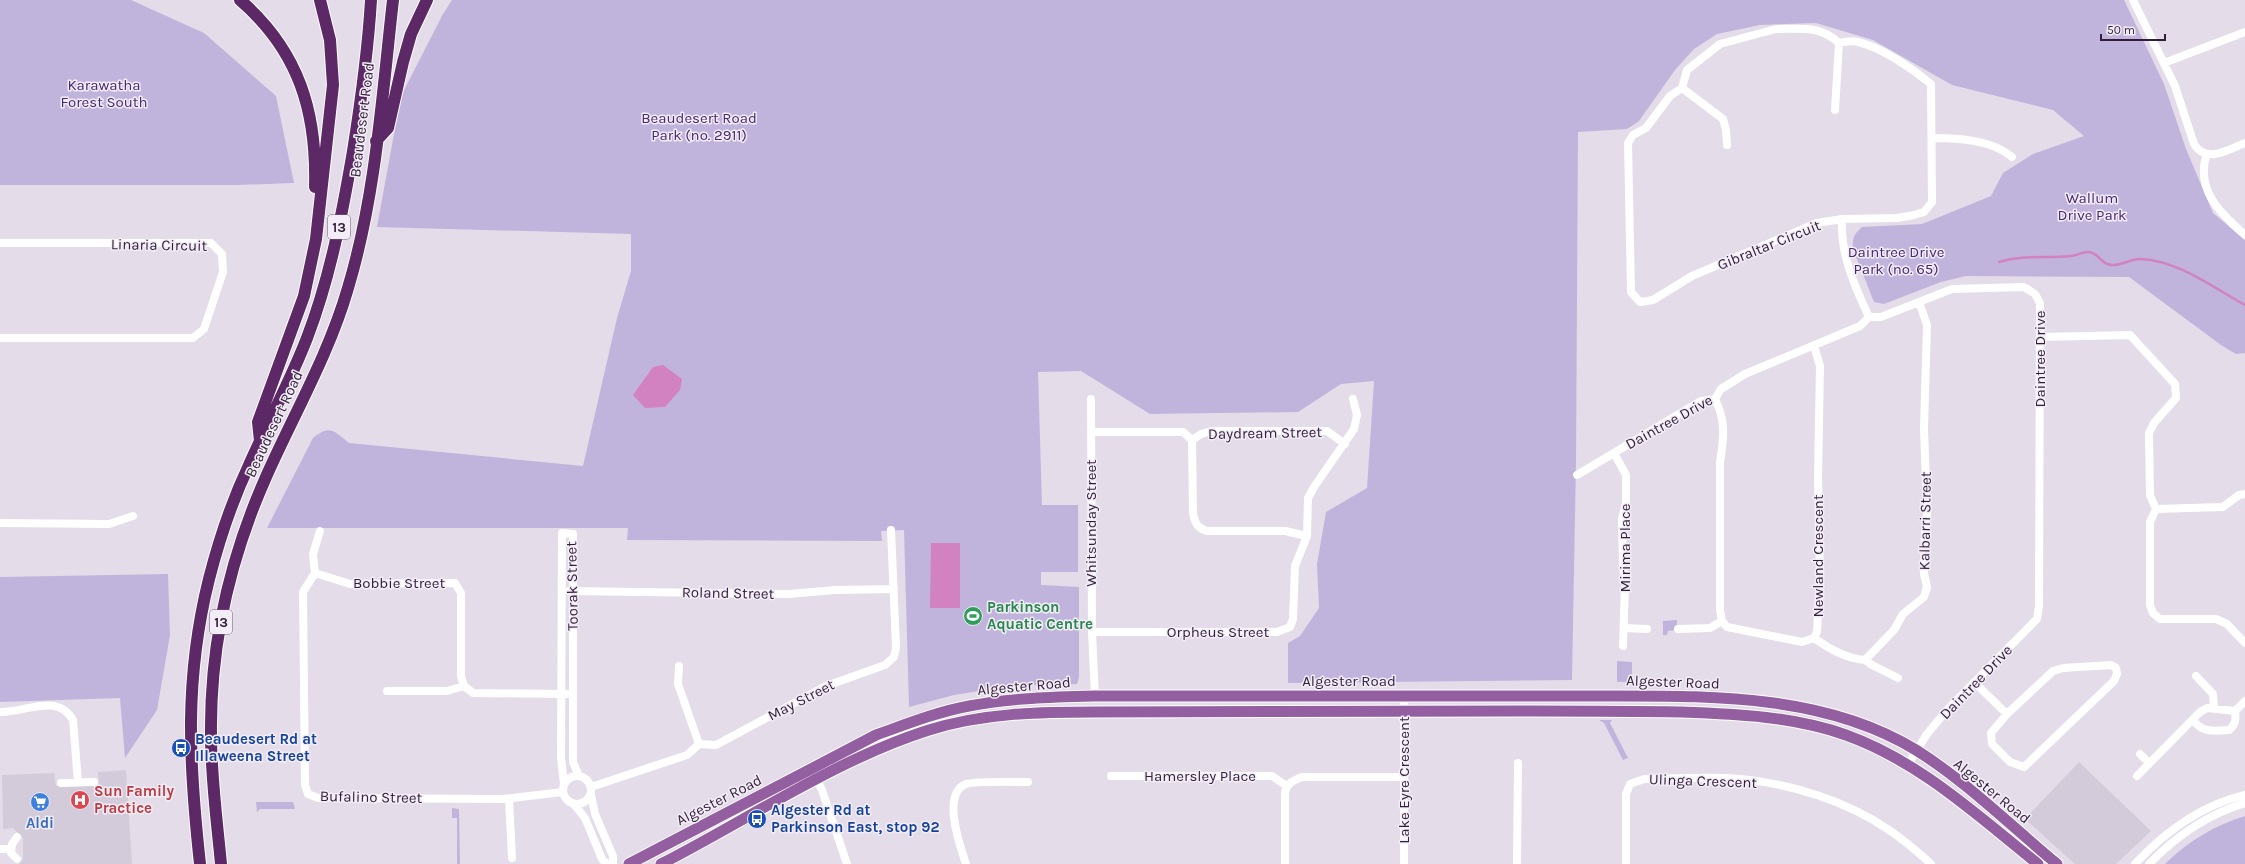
<svg xmlns="http://www.w3.org/2000/svg" width="2245" height="864" viewBox="0 0 2245 864" font-family="Karla,sans-serif">
<style>
.built{fill:#d3cbd9}
.green{fill:#c1b4dc}
.water{fill:#d281c1}
.lines{fill:none;stroke-linecap:round;stroke-linejoin:round}
.stream{stroke:#d281c1;stroke-width:2.5}
.major-casing{stroke:#fff;stroke-width:13}
.highway-casing{stroke:#fff;stroke-width:14}
.minor{stroke:#fff;stroke-width:8}
.major{stroke:#935fa1;stroke-width:11}
.highway{stroke:#5c2966;stroke-width:12}
.labels{text-anchor:middle;dominant-baseline:central;stroke-width:3;stroke-linejoin:round;paint-order:stroke}
.shield{fill:#f2edf6;stroke:#6c5c72;stroke-width:1}
.shield-label{font-size:14px;font-weight:bold;fill:#331e39}
.park-label{font-size:15px;fill:#472771;stroke:#f2edf6}
.street-label{font-size:15px;fill:#331e39;stroke:#f2edf6}
.leisure-label{font-size:15px;font-weight:bold;fill:#27864d;stroke:#f2edf6;text-anchor:start}
.transit-label{font-size:15px;font-weight:bold;fill:#164399;stroke:#f2edf6;text-anchor:start}
.health-label{font-size:15px;font-weight:bold;fill:#be3a42;stroke:#f2edf6;text-anchor:start}
.shop-label{font-size:15px;font-weight:bold;fill:#366cbe;stroke:#f2edf6}
</style>
<rect width="100%" height="100%" fill="#e4dce9"/>
<path class="built" d="M2079,762l72,69 -35,33h-41l-50,-45z
M126,770l6,94h-113l4,-5v-21l-10,-10 -10,1 -1,-54 52,-2 2,13 43,-1 -1,-13z"/>
<path class="green" d="M0,0h131l73,33 72,63 18,87 -58,2h-236z
M452,0h1672l40,84 22,65 27,64 32,27v113l-9,1 -15,-9 -92,-68 -163,-1 -25,6 -57,22 -10,-2 -21,-53c-1,-11 1,-15 9,-22l60,-3 69,-28 12,-23 30,-19 51,-18 -31,-26 -101,-25 -79,-45 -57,-17 -56,2 -43,9 -23,15 -19,21 -36,51 -12,8 -49,3 -2,330 -4,218 -284,3v-40l12,-7 19,-28 -2,-44 9,-52 41,-24 7,-107 -33,3 -43,28 -148,2 -69,-43 -43,1 4,133h36v67h-37v13l38,2v90l-2,7 -66,2 -57,9 -45,12 -5,-177 -23,1 1,10 -255,-1 1,-12h-361l46,-90c17,-14 21,-7 36,5l234,23 34,-148 14,-47v-37l-254,-7 24,-131 42,-82z
M168,574l2,61 -13,75 -32,48 -5,-60 -120,4v-125z
M1677,620v10l-9,1 -1,4h-4v-14z
M1617,661l15,1v20h-15z
M1599,720h13l-2,3 18,35 -5,2 -19,-37z
M256,802h37l2,7h-35l-3,3z
M452,808l7,1 1,55h-3v-46h-5z
M2245,816v48h-80c22,-22 50,-39 80,-48z"/>
<path class="water" d="M663,365l19,14 -2,11 -15,17 -20,1 -12,-13 20,-28z
M931,543h29v65h-30z"/>
<g class="lines">
<path class="stream" d="M1999,262c26,-8 47,-3 72,-6 6,0 12,-5 18,-4 10,1 12,13 23,13 10,1 19,-7 29,-6 38,2 71,28 104,46"/>
<defs>
<path id="major" d="M629,864l247,-129c31,-11 61,-23 93,-29 41,-8 84,-9 126,-10h519c101,0 212,-1 302,54 51,32 95,76 141,114
M661,864c86,-44 176,-105 268,-134 54,-17 110,-18 167,-18 143,-1 287,0 431,-1 51,0 102,0 153,1 55,2 113,4 166,23 73,26 132,81 192,129"/>
<path id="highway" d="M240,0c59,51 77,112 75,187
M376,141l12,-13 15,-66 8,-28 16,-34
M260,441l-2,-19 46,-126 12,-57 17,-154 -3,-45 -10,-40
M200,864c-11,-101 -16,-185 9,-285 10,-39 23,-78 40,-114 19,-43 41,-83 58,-127 23,-60 35,-123 46,-187 8,-50 15,-100 18,-151
M221,864c-4,-43 -10,-86 -10,-130 -1,-88 19,-176 55,-257 28,-63 63,-123 82,-189 28,-93 34,-192 45,-288"/>
</defs>
<use href="#major" class="major-casing"/>
<use href="#highway" class="highway-casing"/>
<path class="minor" d="M2133,0l42,86 19,58c12,20 34,6 51,-1
M1776,29c24,0 44,-4 63,14 6,-1 13,-3 19,-1 23,5 55,27 73,42l1,118 -8,10 -10,3 -17,3 -55,1 -25,4 -125,53 -39,24 -13,2 -9,-10 -3,-149 5,-8 13,-7 24,-32 12,-8 5,-18 33,-26z
M2164,63l81,-31
M1682,88l41,31 3,11 1,15
M1835,110l4,-67
M1933,138c26,0 59,2 79,19
M2206,156c-10,35 15,58 39,79
M1842,219c-2,35 13,68 27,98
M0,243h211l11,11 1,18 -19,57 -11,9h-193
M2040,337l90,-2 45,49 1,14 -22,25 -5,10 1,62 6,14 -6,13v83l3,8 7,6h56l11,5 18,19
M1091,399l1,233 3,64
M1715,399c11,22 9,38 5,63v148l2,11 5,6 75,15 12,-4 3,-6 3,-56 -2,-99 2,-111 -6,-20
M1091,432h92l9,8
M1192,440l1,73c2,10 4,15 14,18h78l22,5
M1192,440l9,-6 10,-3h116l18,13
M1614,453l12,22v28l-4,16 1,47 2,18 -2,62
M1577,475l124,-74 14,-2 6,-10 24,-15 115,-48 9,-9h12l71,-28 72,-2 11,7 5,9 -1,303 -2,13 -90,91 -20,24 -19,30
M2156,509l67,-2 16,-12 6,-1
M0,523l109,1 24,-8
M320,531l-7,23 2,19 35,11 105,-1 6,10v83l3,10 9,7 94,1
M315,573l-12,19 2,193 3,9 10,4 185,1 60,-7
M569,591l220,3 46,-4 59,-1
M1625,628l22,1
M1678,629l32,-1 12,-7
M1092,632h185l13,-5 3,-8 2,-53 12,-30 1,-38 6,-11 40,-58 3,-14 -4,-16
M1814,638c14,10 33,21 51,22l29,-30 9,-16 21,-17 3,-10 -3,-13 1,-44 2,-16 -3,-86 3,-103 -8,-23
M1865,660l7,5 26,13
M679,666l-1,18 21,60
M2196,676l17,18 1,14
M1975,683l32,31 46,-43 10,-3 48,-3 5,3 1,6 -3,7 -90,86 -14,-5 -18,-18 -1,-11 16,-19
M387,691h60l17,-5
M0,712c25,1 57,-20 73,8l5,62
M2193,720c9,13 21,11 36,10 7,-6 7,-10 6,-19
M2140,754l9,9
M814,775l8,15 25,74
M563 790a14 14 0 1 1 28 0a14 14 0 1 1-28 0Z
M1111,776h161l15,10
M2137,776l63,-64 7,-4 28,3 10,-10
M61,783l33,-1
M564,784l-3,-26 1,-225 11,1v228l6,14
M591,787l96,-32 12,-11 17,1 110,-59 59,-21 9,-8 2,-10 -5,-117
M591,795l4,19 18,42v8
M509,799l3,59
M573,803l12,15 17,41 5,5
M0,849h11
M17,859l-6,-6 1,-9 5,-7
M966,864c-6,-18 -25,-70 0,-80 7,-3 51,-2 62,-2
M1285,864v-72c2,-9 9,-12 17,-15h102
M1404,864v-168
M1517,864l1,-101
M1626,864v-70l4,-10 14,-5c32,0 65,-3 97,0 51,5 106,22 148,51 15,10 29,22 42,34
M2135,864c30,-32 66,-59 110,-69
M2149,864c27,-28 59,-50 96,-61"/>
<use href="#major" class="major"/>
<use href="#highway" class="highway"/>
</g>
<defs>
<symbol id="stadium-disc" viewBox="-11 -11 22 22"><circle r="9.5" fill="#2e9e5b" stroke="#f2edf6"/><path d="M0-5a6.5 5 0 1 0 0 10a6.5 5 0 1 0 0-10ZM-3.5-1.8h7v3.6h-7Z" fill="#fff"/></symbol>
<symbol id="bus-disc" viewBox="-11 -11 22 22"><circle r="9.5" fill="#1a4fb4" stroke="#f2edf6"/><path d="M-5-6H5V4H4V6H2V4H-2V6H-4V4H-5ZM-3.5-4V0h7V-4ZM-3.5 1.2v1.5H-2V1.2ZM2 1.2v1.5H3.5V1.2Z" fill="#fff"/></symbol>
<symbol id="hospital-disc" viewBox="-11 -11 22 22"><circle r="9.5" fill="#e0444e" stroke="#f2edf6"/><path d="M-5-5h3v3.5h4V-5h3V5h-3V1.5h-4V5h-3Z" fill="#fff"/></symbol>
<symbol id="supermarket-disc" viewBox="-11 -11 22 22"><circle r="9.5" fill="#3f7fe0" stroke="#f2edf6"/><path d="M-6-5.5h2.5l.6 2H6L4.5 2H-2.5L-4.4-4H-6ZM-1.5 3.2a1.3 1.3 0 1 0 .1 0ZM3 3.2a1.3 1.3 0 1 0 .1 0Z" fill="#fff"/></symbol>
</defs>
<g fill-rule="evenodd">
<use href="#stadium-disc" x="962" y="605" width="22" height="22"/>
<use href="#bus-disc" x="170" y="737" width="22" height="22"/>
<use href="#hospital-disc" x="69" y="789" width="22" height="22"/>
<use href="#supermarket-disc" x="29" y="791" width="22" height="22"/>
<use href="#bus-disc" x="746" y="808" width="22" height="22"/>
</g>
<g class="labels">
<g class="shield">
<rect x="328" y="215" width="22" height="24" rx="3"/>
<rect x="210" y="610" width="22" height="24" rx="3"/>
</g>
<g class="shield-label">
<text x="339" y="227">13</text>
<text x="221" y="622">13</text>
</g>
<g class="park-label">
<text x="104" y="85">Karawatha<tspan x="104" dy="17">Forest South</tspan></text>
<text x="699" y="118">Beaudesert Road<tspan x="699" dy="17">Park (no. 2911)</tspan></text>
<text x="2092" y="198">Wallum<tspan x="2092" dy="17">Drive Park</tspan></text>
<text x="1896" y="252">Daintree Drive<tspan x="1896" dy="17">Park (no. 65)</tspan></text>
</g>
<g class="street-label">
<text transform="translate(362 120) rotate(-83)">Beaudesert Road</text>
<text transform="translate(159 245) rotate(1)">Linaria Circuit</text>
<text transform="translate(1769 245) rotate(-22)">Gibraltar Circuit</text>
<text transform="translate(2040 359) rotate(-90)">Daintree Drive</text>
<text transform="translate(1669 422) rotate(-29)">Daintree Drive</text>
<text transform="translate(274 424) rotate(-65)">Beaudesert Road</text>
<text transform="translate(1265 433) rotate(-1)">Daydream Street</text>
<text transform="translate(1925 521) rotate(-89)">Kalbarri Street</text>
<text transform="translate(1091 523) rotate(-90)">Whitsunday Street</text>
<text transform="translate(1625 548) rotate(-90)">Mirima Place</text>
<text transform="translate(1818 556) rotate(-90)">Newland Crescent</text>
<text x="399" y="583">Bobbie Street</text>
<text transform="translate(572 586) rotate(-91)">Toorak Street</text>
<text transform="translate(728 593) rotate(1)">Roland Street</text>
<text x="1218" y="632">Orpheus Street</text>
<text x="1349" y="681">Algester Road</text>
<text transform="translate(1673 682) rotate(2)">Algester Road</text>
<text transform="translate(1976 682) rotate(-46)">Daintree Drive</text>
<text transform="translate(1024 686) rotate(-5)">Algester Road</text>
<text transform="translate(801 700) rotate(-27)">May Street</text>
<text x="1200" y="776">Hamersley Place</text>
<text transform="translate(1404 780) rotate(-90)">Lake Eyre Crescent</text>
<text transform="translate(1703 781) rotate(2)">Ulinga Crescent</text>
<text transform="translate(1992 791) rotate(39)">Algester Road</text>
<text transform="translate(371 797) rotate(1)">Bufalino Street</text>
<text transform="translate(719 800) rotate(-27)">Algester Road</text>
</g>
<g class="leisure-label">
<text x="987" y="607">Parkinson<tspan x="987" dy="17">Aquatic Centre</tspan></text>
</g>
<g class="transit-label">
<text x="195" y="739">Beaudesert Rd at<tspan x="195" dy="17">Illaweena Street</tspan></text>
<text x="771" y="810">Algester Rd at<tspan x="771" dy="17">Parkinson East, stop 92</tspan></text>
</g>
<g class="health-label">
<text x="94" y="791">Sun Family<tspan x="94" dy="17">Practice</tspan></text>
</g>
<g class="shop-label">
<text x="40" y="823">Aldi</text>
</g>
</g>
<path d="M2101 34v6h64v-6" fill="none" stroke="#331e39" stroke-width="2"/>
<text x="2107" y="34" font-size="12" fill="#331e39" stroke="#f2edf6" stroke-width="3" paint-order="stroke">50 m</text>
</svg>
